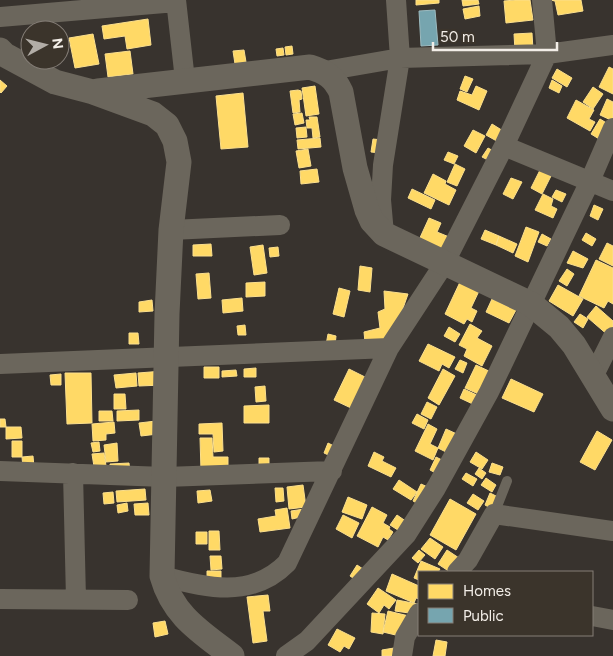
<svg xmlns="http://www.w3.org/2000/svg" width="613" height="656" viewBox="0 0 613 656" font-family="Figtree,sans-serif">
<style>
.homes{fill:#ffd966;stroke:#fbdf8d}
.public{fill:#76a5af;stroke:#9cbbc0}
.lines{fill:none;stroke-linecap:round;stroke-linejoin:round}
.service{stroke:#6b665c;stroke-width:10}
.minor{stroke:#6b665c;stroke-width:20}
.tertiary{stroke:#6b665c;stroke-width:25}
</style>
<rect width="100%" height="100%" fill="#38332e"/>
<path class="homes" d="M416,0h23v3l-23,2z
M462,0h16l1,4 -16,2z
M515,0h15l3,20 -27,3 -2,-22z
M550,0h31l2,11 -25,4 -3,-14z
M479,6l1,10 -15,3 -2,-10z
M148,19l3,26 -24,4 -2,-13 -21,3 -2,-13z
M532,33l1,17 -18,1 -1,-17z
M93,34l6,30 -24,4 -6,-30z
M292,46l1,8 -7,1 -1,-8z
M283,48l1,7 -7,1 -1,-7z
M244,50l2,12 -11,2 -2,-13z
M130,51l3,23 -25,3 -3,-23z
M609,67l4,2v25l-14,-7z
M557,69l15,9 -5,9 -15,-9z
M465,76l8,3 -6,13 -7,-3z
M0,80l7,6 -6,7 -1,-1z
M552,80l10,6 -3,7 -10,-5z
M315,86l4,28 -13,2 -4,-28z
M476,86l11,5 -8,19 -22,-10 3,-9 12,4z
M593,87l10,7 -10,15 -10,-7z
M298,90l3,1 1,8 -3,1 1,12 -7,1 -3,-22z
M243,93l5,54 -27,2 -5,-53z
M607,99l6,3v19l-13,-6z
M576,100l18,10 -5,9 6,3 -5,9 -23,-13z
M302,113l2,10 -9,2 -2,-11z
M309,117h8l3,20 -7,1 -1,-10h-5l-1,-8h4z
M600,119l13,8 -9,15 -13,-8z
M492,124l16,10 -6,10 -16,-9z
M306,127l1,10 -10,1 -1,-10z
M473,130l12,6 -9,17 -12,-7z
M320,138l1,9 -23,2 -1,-9z
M373,139l9,1 -2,13 -9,-1z
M488,148l11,6 -5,9 -12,-6z
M308,149l3,17 -12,2 -3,-17z
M448,152l10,4 -4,8 -10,-4z
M455,164l10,5 -8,17 -10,-4z
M317,169l2,13 -18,2 -1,-13z
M540,170l11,6 -9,18 -11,-6z
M433,174l13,7 -1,3 11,6 -7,15 -25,-12z
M511,178l11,4 -9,17 -10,-5z
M412,189l23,11 -4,9 -23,-11z
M556,190l10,4 -4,8 -10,-5z
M543,194l10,5 -2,7 6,3 -4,9 -18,-8z
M594,205l9,4 -5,11 -8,-4z
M429,218l12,5 -4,9 17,7 -7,15 -29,-12z
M526,227l13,5 -11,30 -13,-6z
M485,230l14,6 -3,9 -15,-6z
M586,233l10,6 -4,7 -10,-6z
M542,234l9,5 -4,7 -9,-4z
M499,236l18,8 -4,9 -17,-8z
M607,243l6,3v20l-14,-7z
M211,244l1,12h-19v-11z
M263,245l4,28 -13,2 -4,-28z
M278,247l1,9 -9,1 -1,-9z
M573,251l15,8 -5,9 -16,-5z
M596,260l17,8v36l-5,-3 -4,7 -25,-12z
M360,266l12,2 -2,24 -12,-2z
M567,269l7,5 -7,12 -8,-5z
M209,273l2,25 -13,1 -2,-25z
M265,282v14l-19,1v-14z
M460,282l19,9 -8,17 6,3 -5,11 -5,-3 -3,5 -19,-10z
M558,285l25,14 -10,17 -24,-15z
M339,288l11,3 -6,26 -11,-3z
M384,291l24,3 -16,46 -27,2 -1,-10 16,-4 -2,-16 7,-3z
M242,298l1,13 -20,2 -1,-13z
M492,299l24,11 -7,13 -23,-11z
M152,300l1,11 -14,1v-10z
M596,306l17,15v10l-4,5 -22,-19z
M580,314l8,5 -5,9 -9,-6z
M470,324l12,7 -5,7 15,8 -10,20 -18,-10 3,-7 -8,-4z
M245,325l1,10h-8l-1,-9z
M449,327l11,7 -5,8 -11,-6z
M129,333h9l1,11h-10z
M328,334l8,2 -1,10 -9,-1z
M428,344l27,13 -6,11 -7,-4 -3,7 -20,-10z
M460,360l7,3 -4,10 -8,-4z
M476,365l17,8 -10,23 -18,-8z
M204,367h15v11h-15z
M256,368v9h-12v-8z
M349,369l16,8 -14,31 -17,-8z
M443,369l12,7 -16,29 -11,-7z
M236,370l1,6 -15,1v-6z
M163,371v14l-24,1 -1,-13z
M65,373h26l1,50 -25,1z
M136,373l1,13 -21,2 -2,-13z
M61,374v11h-10l-1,-10z
M511,379l32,15 -9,18 -32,-14z
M265,386l1,15 -10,1 -1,-15z
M464,389l17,8 -4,9 -17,-8z
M114,394h11l1,15h-12z
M427,402l10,5 -6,12 -10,-5z
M269,405v18h-25v-17z
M139,410v10l-22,1v-10z
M99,411h13l1,10h-14z
M417,414l11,6 -4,9 -12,-6z
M0,419h5l1,8h-6z
M156,421l2,13 -17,2 -2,-13z
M114,422l1,11 -9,1v6l-13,1 -1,-17z
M222,423l1,28 -9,1 -1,-18h-14v-10z
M428,424l9,5 -7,15 8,4 -5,12 -18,-9z
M6,427h15l1,11 -16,1z
M446,429l13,6 -9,19 -12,-6z
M597,431l15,9 -17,30 -15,-8z
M200,438h12l1,19h15v13l-27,1z
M12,441h10v16h-10z
M99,442l1,9 -7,1 -2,-9z
M117,443l1,18 -12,1 -2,-17z
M328,443l12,6 -5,9 -11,-5z
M374,452l10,5 -2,4 14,7 -5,9 -23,-11z
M476,452l12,8 -6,9 -12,-7z
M104,453l3,19 -12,1 -3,-19z
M33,456l1,11 -11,1 -1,-11z
M436,457l12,6 -7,13 -11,-6z
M259,458h10v9l-10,1z
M129,463l1,10 -20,1v-10z
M492,463l11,4 -3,8 -11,-3z
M479,468l7,5 -4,6 -7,-5z
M466,473l11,6 -4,7 -11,-7z
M486,478l10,7 -4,7 -11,-7z
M399,480l18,12 -6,8 -18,-11z
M421,484l9,4 -8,18 -9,-5z
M303,485l3,22 -17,2 -2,-22z
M275,488h8l1,13 -8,1z
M145,489l1,11 -29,2 -1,-11z
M210,490l2,11 -14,2 -1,-12z
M113,492l1,11 -10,1 -1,-11z
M490,493l8,4 -6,12 -7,-4z
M473,494l11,7 -6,9 -11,-7z
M348,497l19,8 -5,14 -20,-7z
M450,499l26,15 -20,36 -26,-15z
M127,503l1,8 -10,2 -1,-8z
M148,503l1,12h-14l-1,-11z
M372,507l15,8 -4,8 7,4 -1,2 4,3 -5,8 -5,-3 -5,10 -21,-11z
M287,508l3,20 -30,4 -2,-13 18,-3 -1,-6z
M304,509l1,7 -13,3 -1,-8z
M343,515l16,8 -7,15 -16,-9z
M397,515l10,7 -6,10 -11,-7z
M209,531h10l1,19h-11z
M196,532h11v12h-11z
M430,538l13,9 -8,12 -14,-10z
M419,550l6,5 -7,8 -6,-5z
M447,550l12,8 -9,14 -12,-8z
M210,556h11l1,13 -11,1z
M421,561l19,8 -2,3h-19v8l-5,-2z
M357,565l9,6 -7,11 -9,-6z
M207,571h14v11h-14z
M392,574l27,12v13l-3,-1 -2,5 -28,-12z
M378,588l18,12 -7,9 -5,-4 -5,8 -12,-9z
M268,595l2,16h-7l4,30 -14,2 -6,-46z
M397,600l21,4 -2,10 -21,-3z
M388,611l21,5 -5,21 -21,-5z
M372,613l13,1 -2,20 -12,-2z
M165,621l3,13 -13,3 -2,-14z
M337,629l18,9 -6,11 -5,-3 -4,6 -12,-7z
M436,640l11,2 -2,14h-12z
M394,648l1,8h-13v-6z"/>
<path class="public" d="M435,10l3,35 -17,1 -2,-35z"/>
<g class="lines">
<path class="service" d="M494,514l13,-33"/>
<path class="minor" d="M176,0l9,80
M0,17l176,-15
M325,71l75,-13 147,-4 66,-9
M504,146l109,45
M171,230l109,-5
M384,234l-3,-34 2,-35 17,-107 -4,-58
M0,364l389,-16
M594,375l19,-38
M0,471l165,6 167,-6
M73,473l3,126
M457,572l11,-12 26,-46 119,17
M162,576c43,12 90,23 125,-13l102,-215 55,-84 60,-118 43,-92 -5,-54
M0,599l128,1
M592,616l21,4
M286,656l21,-15 99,-106 30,-47 53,-96 101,-211 23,-53
M402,656l3,-19 14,-24"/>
<path class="tertiary" d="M0,50l5,5 50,27 38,10 60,22 14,11 8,16 4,21 -8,68 -4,84 -5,262c11,40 39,56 70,80
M98,91l212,-24c16,5 24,10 31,25l14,76 12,42 5,11 12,13 147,70 28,23 15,18 39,64"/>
</g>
<rect x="418" y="571" width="175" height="65" fill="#3b342b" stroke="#857e77"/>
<rect x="428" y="584" width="25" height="15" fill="#ffd966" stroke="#857e77"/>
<text x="463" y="596" font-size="15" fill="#f3eee8">Homes</text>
<rect x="428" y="608" width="25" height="15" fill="#76a5af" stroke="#857e77"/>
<text x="463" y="621" font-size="15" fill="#f3eee8">Public</text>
<g transform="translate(45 45) rotate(83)"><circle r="24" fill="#3b342b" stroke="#857e77"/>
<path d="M0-4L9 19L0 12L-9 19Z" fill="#b2ada7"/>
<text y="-8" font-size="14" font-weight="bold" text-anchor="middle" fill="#f3eee8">N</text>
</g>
<path d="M433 42v8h124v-8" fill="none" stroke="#f3eee8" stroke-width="2.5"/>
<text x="440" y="42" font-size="15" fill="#f3eee8" stroke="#3b342b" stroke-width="4" paint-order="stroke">50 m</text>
</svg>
